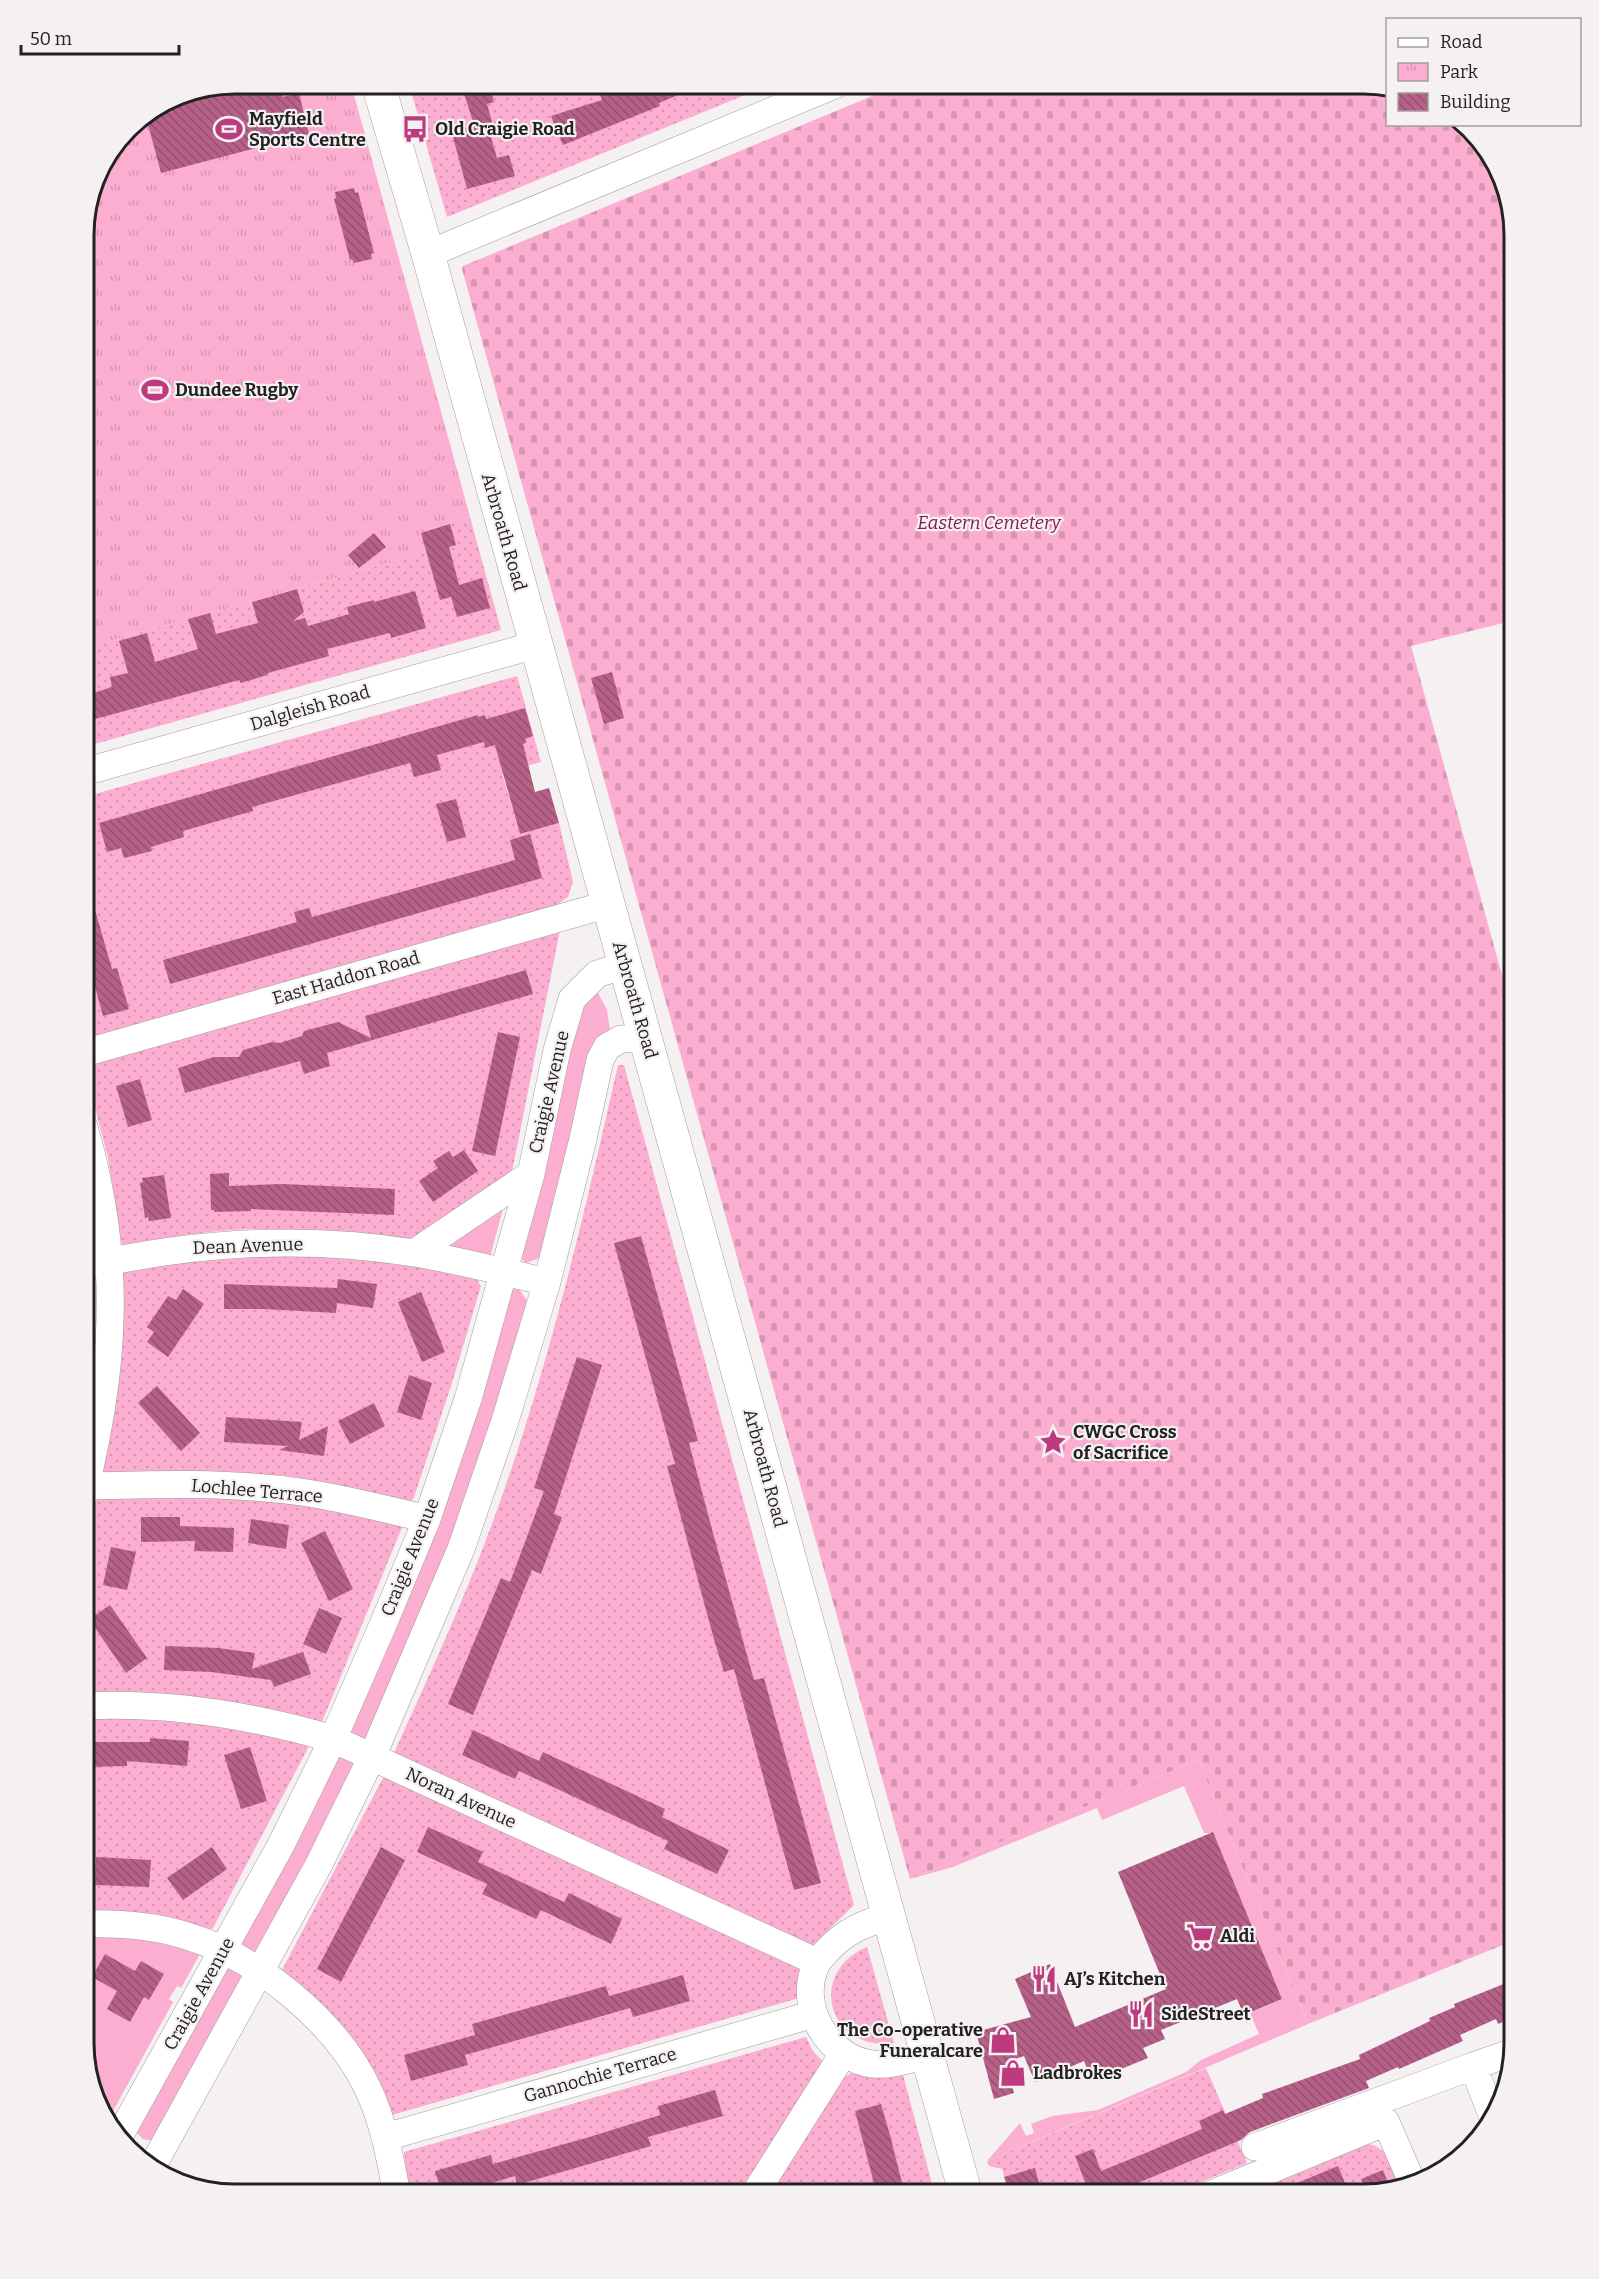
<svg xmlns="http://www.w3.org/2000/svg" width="1599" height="2279" viewBox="0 0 1599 2279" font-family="Bitter,serif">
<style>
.grass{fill:#fbaecf}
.cemetery{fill:url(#cemetery-stones)}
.park{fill:url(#park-tufts)}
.garden{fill:url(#garden-dots)}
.building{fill:url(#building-back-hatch)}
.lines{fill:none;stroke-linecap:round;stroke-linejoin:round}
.minor-casing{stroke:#a19c9e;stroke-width:28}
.major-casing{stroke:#a19c9e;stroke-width:34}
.minor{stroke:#fff;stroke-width:27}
.major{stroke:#fff;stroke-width:33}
.labels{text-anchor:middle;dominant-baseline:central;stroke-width:4.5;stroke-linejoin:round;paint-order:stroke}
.poi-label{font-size:18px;font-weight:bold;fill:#232222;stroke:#f5f0f2;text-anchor:start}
.park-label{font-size:18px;font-style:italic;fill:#821753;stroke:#f5f0f2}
.street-label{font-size:18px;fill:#232222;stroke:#f5f0f2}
.rim{fill:none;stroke:#232222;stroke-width:3}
</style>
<defs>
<pattern id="cemetery-stones" width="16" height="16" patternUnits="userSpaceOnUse" patternTransform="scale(1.5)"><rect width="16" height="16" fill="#fbaecf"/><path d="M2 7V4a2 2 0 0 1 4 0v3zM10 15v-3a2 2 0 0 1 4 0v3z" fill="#d795b1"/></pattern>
<pattern id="park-tufts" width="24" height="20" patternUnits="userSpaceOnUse" patternTransform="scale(1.5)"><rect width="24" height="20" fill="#fbaecf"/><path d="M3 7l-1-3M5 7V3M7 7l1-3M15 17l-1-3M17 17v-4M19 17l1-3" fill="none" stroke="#d795b1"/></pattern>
<pattern id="garden-dots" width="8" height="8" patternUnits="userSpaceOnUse" patternTransform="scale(1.5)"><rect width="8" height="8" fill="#fbaecf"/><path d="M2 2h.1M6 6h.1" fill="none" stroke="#d795b1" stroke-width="1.8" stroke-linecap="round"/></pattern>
<pattern id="building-back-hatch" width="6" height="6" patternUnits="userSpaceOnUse" patternTransform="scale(1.5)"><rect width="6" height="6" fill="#b76189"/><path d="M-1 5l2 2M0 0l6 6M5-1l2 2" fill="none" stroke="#945070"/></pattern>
</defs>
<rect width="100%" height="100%" fill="#f5f0f2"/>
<path class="grass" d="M598,993l9,17 3,21 -17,13 -18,93 -31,116 -7,6 -11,4 -7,-6 63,-252 6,-8z
M505,1201l-16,60 -56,-11z
M519,1289l9,13v10l-76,234 -84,196 -20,-4 162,-448z
M337,1751l20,8 -99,199 -20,-8z
M1198,1760l110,264 -321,137 33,-38 6,13 8,-3 -3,-9 21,-8 46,-6 88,-38 15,-12 58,-26 -9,-21 32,-14 -69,-166h-9l-20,-47 -82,34 -5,-12 -144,59 -43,12z
M84,1936c41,0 77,5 116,18l-19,34 -4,-2 -8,13 4,3 -66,120 -3,-3 -20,-76z
M227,1965l19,8 -91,168 -12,-2 -9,-9z"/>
<path class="cemetery" d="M901,84h472l14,5 1,35 74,1 33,35 20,76v384l-104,26 104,376v918l-207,84 -110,-264 -288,119 -448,-1610 1,-3z"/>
<path class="park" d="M236,84h115l119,433 -51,15 5,21 -340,95v-422l12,-49 33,-49 49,-33z"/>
<path class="garden" d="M409,84h363l-325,133z
M470,517l31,113 -417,117v-99l340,-95 -6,-21z
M517,676l24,86 -39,11 18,61 39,-11 14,59 -5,15 -13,9 -471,134v-243z
M560,930l-48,242 -96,65 -10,2c-49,-5 -98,-10 -147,-10 -46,0 -92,9 -137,17l-14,-88 -24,-93z
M618,1065h6l230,840 -41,40h-7l-412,-192c34,-75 69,-151 98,-229 55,-149 91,-304 126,-459z
M84,1179l11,63 -2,6 -9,5z
M244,1255l115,3 67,10 51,12 4,6 -29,97 -39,117 -5,2 -301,-28 -4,-2 18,-198 3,-3 56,-10z
M95,1277c0,54 -3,105 -11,157v-153z
M188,1498l57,1 55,6 103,20 -81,197c-81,-19 -154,-32 -238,-28v-140l12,-55z
M138,1717l64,5 104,21 2,5 -95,180 -4,2 -51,-15 -74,-5v-192z
M384,1776l417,194 -2,28 -407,117 -64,-103 -46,-42z
M867,1947l27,96c-66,9 -88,-70 -27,-96z
M806,2037l7,14 10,11 -83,133h-331l-5,-43z
M1206,2068l41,95 -77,32h-160l-8,-26 -13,-3 -2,-5z
M855,2072l48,3 32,120h-165l75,-119z
M1368,2144c21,3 24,24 31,42l-36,9h-117z"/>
<path class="building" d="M236,84h44l3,13 16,-4 10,41 -148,39 -15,-56 32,-22z
M461,84h28l5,18 -7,2 5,18 -5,1 10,35 12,-3 6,21 -48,13 -14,-52 14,-3 -2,-6 9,-3z
M611,84h93l-45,19 1,3 -97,39 -12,-29 51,-16 -4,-11z
M354,188l1,5 3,-1 16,61 -3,1 1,5 -18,4 -2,-4 -2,1 -16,-61 2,-1 -1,-6z
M450,524l6,21 -7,2 10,38 23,-7 8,30 -33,9 -6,-20 -11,3 -19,-67z
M374,533l12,14 -27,21 -11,-13z
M297,589l7,23 -11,9 12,-3 3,8 41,-12 -2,-7 27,-7v2l41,-11 11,37 -35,10 -1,-5 -63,16 2,7 -61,17 -1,2 -26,8 -2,-3 -155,42v-26l28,-9 -2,-10 18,-4 -9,-32 28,-8 8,29 43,-13 -10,-30 22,-6 6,21 42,-11 -6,-21z
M612,672l12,46 -20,6 -13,-46z
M525,708l8,28 -8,3 1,4 -3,1 12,48 14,-4 10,35 -39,11 -25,-89 -10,3 -1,-6 -47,13 4,15 -27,7 -4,-14 -158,44 1,4 -70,20 1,6 -33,10 1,4 -28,7 -3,-10 -14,4 -8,-29 379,-108v2l7,-2 1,4z
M456,799l10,38 -19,5 -11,-38z
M530,834l12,44 -372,106 -7,-24 134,-38 -3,-10 15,-4 3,9 203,-57 -5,-20z
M89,889l23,80 5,-1 12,41 -26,7 -19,-69v-57z
M526,970l7,24 -206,59 3,13 -26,8 -4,-13 -115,32 -7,-25 36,-11h25l4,-7 29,-8 8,1 22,-7 2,-5 34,-9 33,16 -6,-22z
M498,1032l22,5 -25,119 -23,-5z
M140,1079l12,41 -24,7 -12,-41z
M464,1150l14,21 -45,31 -14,-21 19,-13 -5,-7 16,-10 4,6z
M229,1173v13l53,-2 113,5 -1,26 -143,-6v2l-37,1v-2h-3l-1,-36z
M164,1175l7,43 -22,3 -1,-4 -3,1 -5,-35 3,-1 -1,-4z
M641,1236l57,205 -9,2 24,90 41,147 10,-2 57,205 -27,7 -60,-221 -10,3 -9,-29 -48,-177 8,-2 -61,-221z
M338,1279l39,5 -4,24 -36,-5 -1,10 -72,-4h-40v-25l113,4z
M183,1289l21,15 -36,53 -21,-15 7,-10 -7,-5 21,-31 8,4z
M421,1292l24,60 -23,10 -24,-60z
M577,1357l25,8 -48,149 8,3 -21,57 -9,-4 -59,145 -25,-11 53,-126 9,4 34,-91 -10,-3z
M409,1375l23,8 -11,37 -24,-8z
M157,1386l43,47 -19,18 -43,-48z
M374,1403l11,23 -35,18 -12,-23z
M226,1417l76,5 -3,18 29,-14 -4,30 -45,-6 9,-4 -64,-4z
M141,1517h39v9l54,2 -1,24 -39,-1 1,-10 -54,1z
M251,1519l38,6 -3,24 -38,-6z
M325,1531l28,58 -24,12 -28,-58z
M111,1547l25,5 -9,38 -24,-5z
M110,1605l37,53 -21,15 -37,-54z
M319,1608l23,10 -16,36 -23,-10z
M165,1646l54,2 36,5 -3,16 51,-17 8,22 -37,13 -3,-7 -60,-8 -47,-2z
M473,1730l66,31 4,-9 122,57 -3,8 67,33 -12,24 -53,-25 4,-8 -149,-70 -4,8 -53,-24z
M150,1738l39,3 -2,25 -60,-5v5l-38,1v-25h61z
M250,1747l17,54 -26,8 -17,-54z
M428,1827l55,25 -5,10 86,40 5,-9 53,26 -11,25 -70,-34 -5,9 -54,-25 5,-10 -70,-32z
M1213,1832l69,167 -38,16 -7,-16 -76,31 4,9 -22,9 5,10 -56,23 -8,-20 -49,21 -11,-26 -18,6 8,31 -20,6 -18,-67 55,-15 -16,-38 35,-15 25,63 91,-38 -48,-117z
M212,1847l15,22 -44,31 -16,-22z
M381,1847l24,13 -64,122 -24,-13z
M96,1857l55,3 -2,27 -54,-2z
M105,1954l30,17 6,-10 23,13 -15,26 -5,-3 -14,25 -23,-13 10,-18 -25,-14z
M683,1975l7,26 -57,16 -3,-9 -45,13 -120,34 3,10 -57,16 -7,-26 71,-20 -3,-11 134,-38 3,10z
M1511,1981l4,9v27l-17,7 -2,-5 -36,16 3,6 -64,28 -1,-2 -32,14 3,7 -119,44 -9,8 -132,55h-19l-15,-39 18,-7 8,22 42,-17 59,-25 -3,-8 24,-11 2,4 38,-16 -1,-4 98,-35 -1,-4 71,-34 -1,-3 26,-11 -1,-3z
M715,2090l8,26 -75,21 3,9 -134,39 -2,-9 -64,19h-9l-7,-24 56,-16 2,9 93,-26 74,-23 -2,-9z
M881,2104l9,31 15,60h-28l-22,-84z
M1338,2166l9,22 -18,7h-61z
M1035,2168l7,27h-32l-6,-18z
M1383,2170l7,18 -22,6 -7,-15z"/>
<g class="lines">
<defs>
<path id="minor" d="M428,254l409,-170
M84,772l451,-127
M84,1053l525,-149
M414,1253l117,-79
M84,1267c109,-25 220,-32 330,-14 45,7 89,19 133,29
M86,1486c72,-2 144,-4 215,6 42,6 84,17 126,27
M84,1495c13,-58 25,-117 26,-177 2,-64 -8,-129 -26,-191
M84,1706c85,-4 167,9 249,33l484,223
M889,1916c-26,8 -44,15 -63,36 -2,3 -7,7 -9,11 -21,41 10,96 56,101 17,2 38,-5 54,-9
M84,1924c33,-1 67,1 100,11 72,21 152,86 184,154 16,34 22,69 29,106
M1494,2120l-21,-54 40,-14
M120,2135l161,-290 52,-106 49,-112 45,-108 41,-120 63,-225 26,-124 15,-51 25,-25 28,-9
M386,2137l428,-123
M1255,2147l218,-81
M152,2167l166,-301 54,-109 89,-208 44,-128 42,-139 36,-143 17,-79 7,-13 14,-8 25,-1
M754,2195l89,-141
M1209,2195l177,-73 26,60"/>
<path id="major" d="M378,84l50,170 538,1941"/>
</defs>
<use href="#minor" class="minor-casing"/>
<use href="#major" class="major-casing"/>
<use href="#minor" class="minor"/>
<use href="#major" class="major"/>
</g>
<defs>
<symbol id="stadium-bare" viewBox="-9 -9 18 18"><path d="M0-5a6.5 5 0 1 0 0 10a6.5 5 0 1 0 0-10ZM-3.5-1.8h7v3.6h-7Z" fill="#be3a7f" stroke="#f5f0f2" stroke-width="2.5" paint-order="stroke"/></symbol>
<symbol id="bus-bare" viewBox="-9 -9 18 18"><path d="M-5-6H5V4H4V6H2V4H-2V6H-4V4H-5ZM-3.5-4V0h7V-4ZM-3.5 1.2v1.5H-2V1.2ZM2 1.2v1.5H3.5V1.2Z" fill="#be3a7f" stroke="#f5f0f2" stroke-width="2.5" paint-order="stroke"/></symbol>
<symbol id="sight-bare" viewBox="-9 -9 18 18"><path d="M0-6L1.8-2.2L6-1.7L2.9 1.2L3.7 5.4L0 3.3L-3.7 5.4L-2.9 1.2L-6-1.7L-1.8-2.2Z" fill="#be3a7f" stroke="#f5f0f2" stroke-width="2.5" paint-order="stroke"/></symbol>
<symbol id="supermarket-bare" viewBox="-9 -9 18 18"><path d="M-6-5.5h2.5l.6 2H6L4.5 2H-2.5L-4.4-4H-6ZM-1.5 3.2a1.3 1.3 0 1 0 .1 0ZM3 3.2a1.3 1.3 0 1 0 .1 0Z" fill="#be3a7f" stroke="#f5f0f2" stroke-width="2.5" paint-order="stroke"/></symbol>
<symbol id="restaurant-bare" viewBox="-9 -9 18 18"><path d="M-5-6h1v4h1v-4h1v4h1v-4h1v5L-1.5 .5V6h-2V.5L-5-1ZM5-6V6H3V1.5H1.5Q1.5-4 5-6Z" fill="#be3a7f" stroke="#f5f0f2" stroke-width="2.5" paint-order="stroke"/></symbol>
<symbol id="shop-bare" viewBox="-9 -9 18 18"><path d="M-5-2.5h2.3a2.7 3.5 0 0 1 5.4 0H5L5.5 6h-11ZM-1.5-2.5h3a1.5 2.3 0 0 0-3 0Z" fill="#be3a7f" stroke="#f5f0f2" stroke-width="2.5" paint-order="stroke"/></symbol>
</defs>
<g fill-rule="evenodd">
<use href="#stadium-bare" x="210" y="110" width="38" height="38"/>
<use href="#bus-bare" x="396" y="110" width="38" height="38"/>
<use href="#stadium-bare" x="136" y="371" width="38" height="38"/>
<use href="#sight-bare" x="1034" y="1423" width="38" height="38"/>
<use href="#supermarket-bare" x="1181" y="1917" width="38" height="38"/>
<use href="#restaurant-bare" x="1025" y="1960" width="38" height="38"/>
<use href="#restaurant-bare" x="1122" y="1995" width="38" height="38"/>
<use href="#shop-bare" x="984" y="2021" width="38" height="38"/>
<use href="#shop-bare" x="994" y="2054" width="38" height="38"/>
</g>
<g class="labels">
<g class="poi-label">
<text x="249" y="119">Mayfield<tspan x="249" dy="21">Sports Centre</tspan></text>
<text x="435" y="129">Old Craigie Road</text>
<text x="175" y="390">Dundee Rugby</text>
<text x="1073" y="1432">CWGC Cross<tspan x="1073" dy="21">of Sacrifice</tspan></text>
<text x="1220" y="1936">Aldi</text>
<text x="1064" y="1979">AJ’s Kitchen</text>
<text x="1161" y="2014">SideStreet</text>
<text x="983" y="2030" text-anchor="end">The Co-operative<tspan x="983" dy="21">Funeralcare</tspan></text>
<text x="1033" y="2073">Ladbrokes</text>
</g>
<g class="park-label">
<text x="989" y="523">Eastern Cemetery</text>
</g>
<g class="street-label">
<text transform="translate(504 532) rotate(74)">Arbroath Road</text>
<text transform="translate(310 708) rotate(-16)">Dalgleish Road</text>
<text transform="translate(346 978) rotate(-16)">East Haddon Road</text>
<text transform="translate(635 1000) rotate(74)">Arbroath Road</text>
<text transform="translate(549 1092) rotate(-77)">Craigie Avenue</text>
<text transform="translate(248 1246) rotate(-2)">Dean Avenue</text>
<text transform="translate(765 1468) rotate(75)">Arbroath Road</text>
<text transform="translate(257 1491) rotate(5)">Lochlee Terrace</text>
<text transform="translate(410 1557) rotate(-68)">Craigie Avenue</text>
<text transform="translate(461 1798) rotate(25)">Noran Avenue</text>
<text transform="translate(199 1994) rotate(-61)">Craigie Avenue</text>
<text transform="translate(600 2075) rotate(-16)">Gannochie Terrace</text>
</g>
</g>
<path d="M0 0H1599V2279H0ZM235 94H1363A141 141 0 0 1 1504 235V2043A141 141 0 0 1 1363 2184H235A141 141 0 0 1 94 2043V235A141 141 0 0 1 235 94Z" fill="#f5f0f2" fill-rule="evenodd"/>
<path class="rim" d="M235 94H1363A141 141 0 0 1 1504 235V2043A141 141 0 0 1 1363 2184H235A141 141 0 0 1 94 2043V235A141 141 0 0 1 235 94Z"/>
<rect x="1386" y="18" width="195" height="108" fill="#f5f0f2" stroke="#a19e9f" stroke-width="1.5"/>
<rect x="1398" y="38" width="30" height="9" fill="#ffffff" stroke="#a19e9f" stroke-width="1.5"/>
<text x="1440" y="48" font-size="18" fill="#232222">Road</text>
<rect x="1398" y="63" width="30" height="18" fill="url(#park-tufts)" stroke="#a19e9f" stroke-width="1.5"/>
<text x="1440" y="78" font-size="18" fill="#232222">Park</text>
<rect x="1398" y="93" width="30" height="18" fill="url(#building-back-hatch)" stroke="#a19e9f" stroke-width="1.5"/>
<text x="1440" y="108" font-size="18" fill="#232222">Building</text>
<path d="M21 45v9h158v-9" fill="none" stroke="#232222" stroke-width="3"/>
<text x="30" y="45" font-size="18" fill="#232222" stroke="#f5f0f2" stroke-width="4.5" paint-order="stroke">50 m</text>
</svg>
